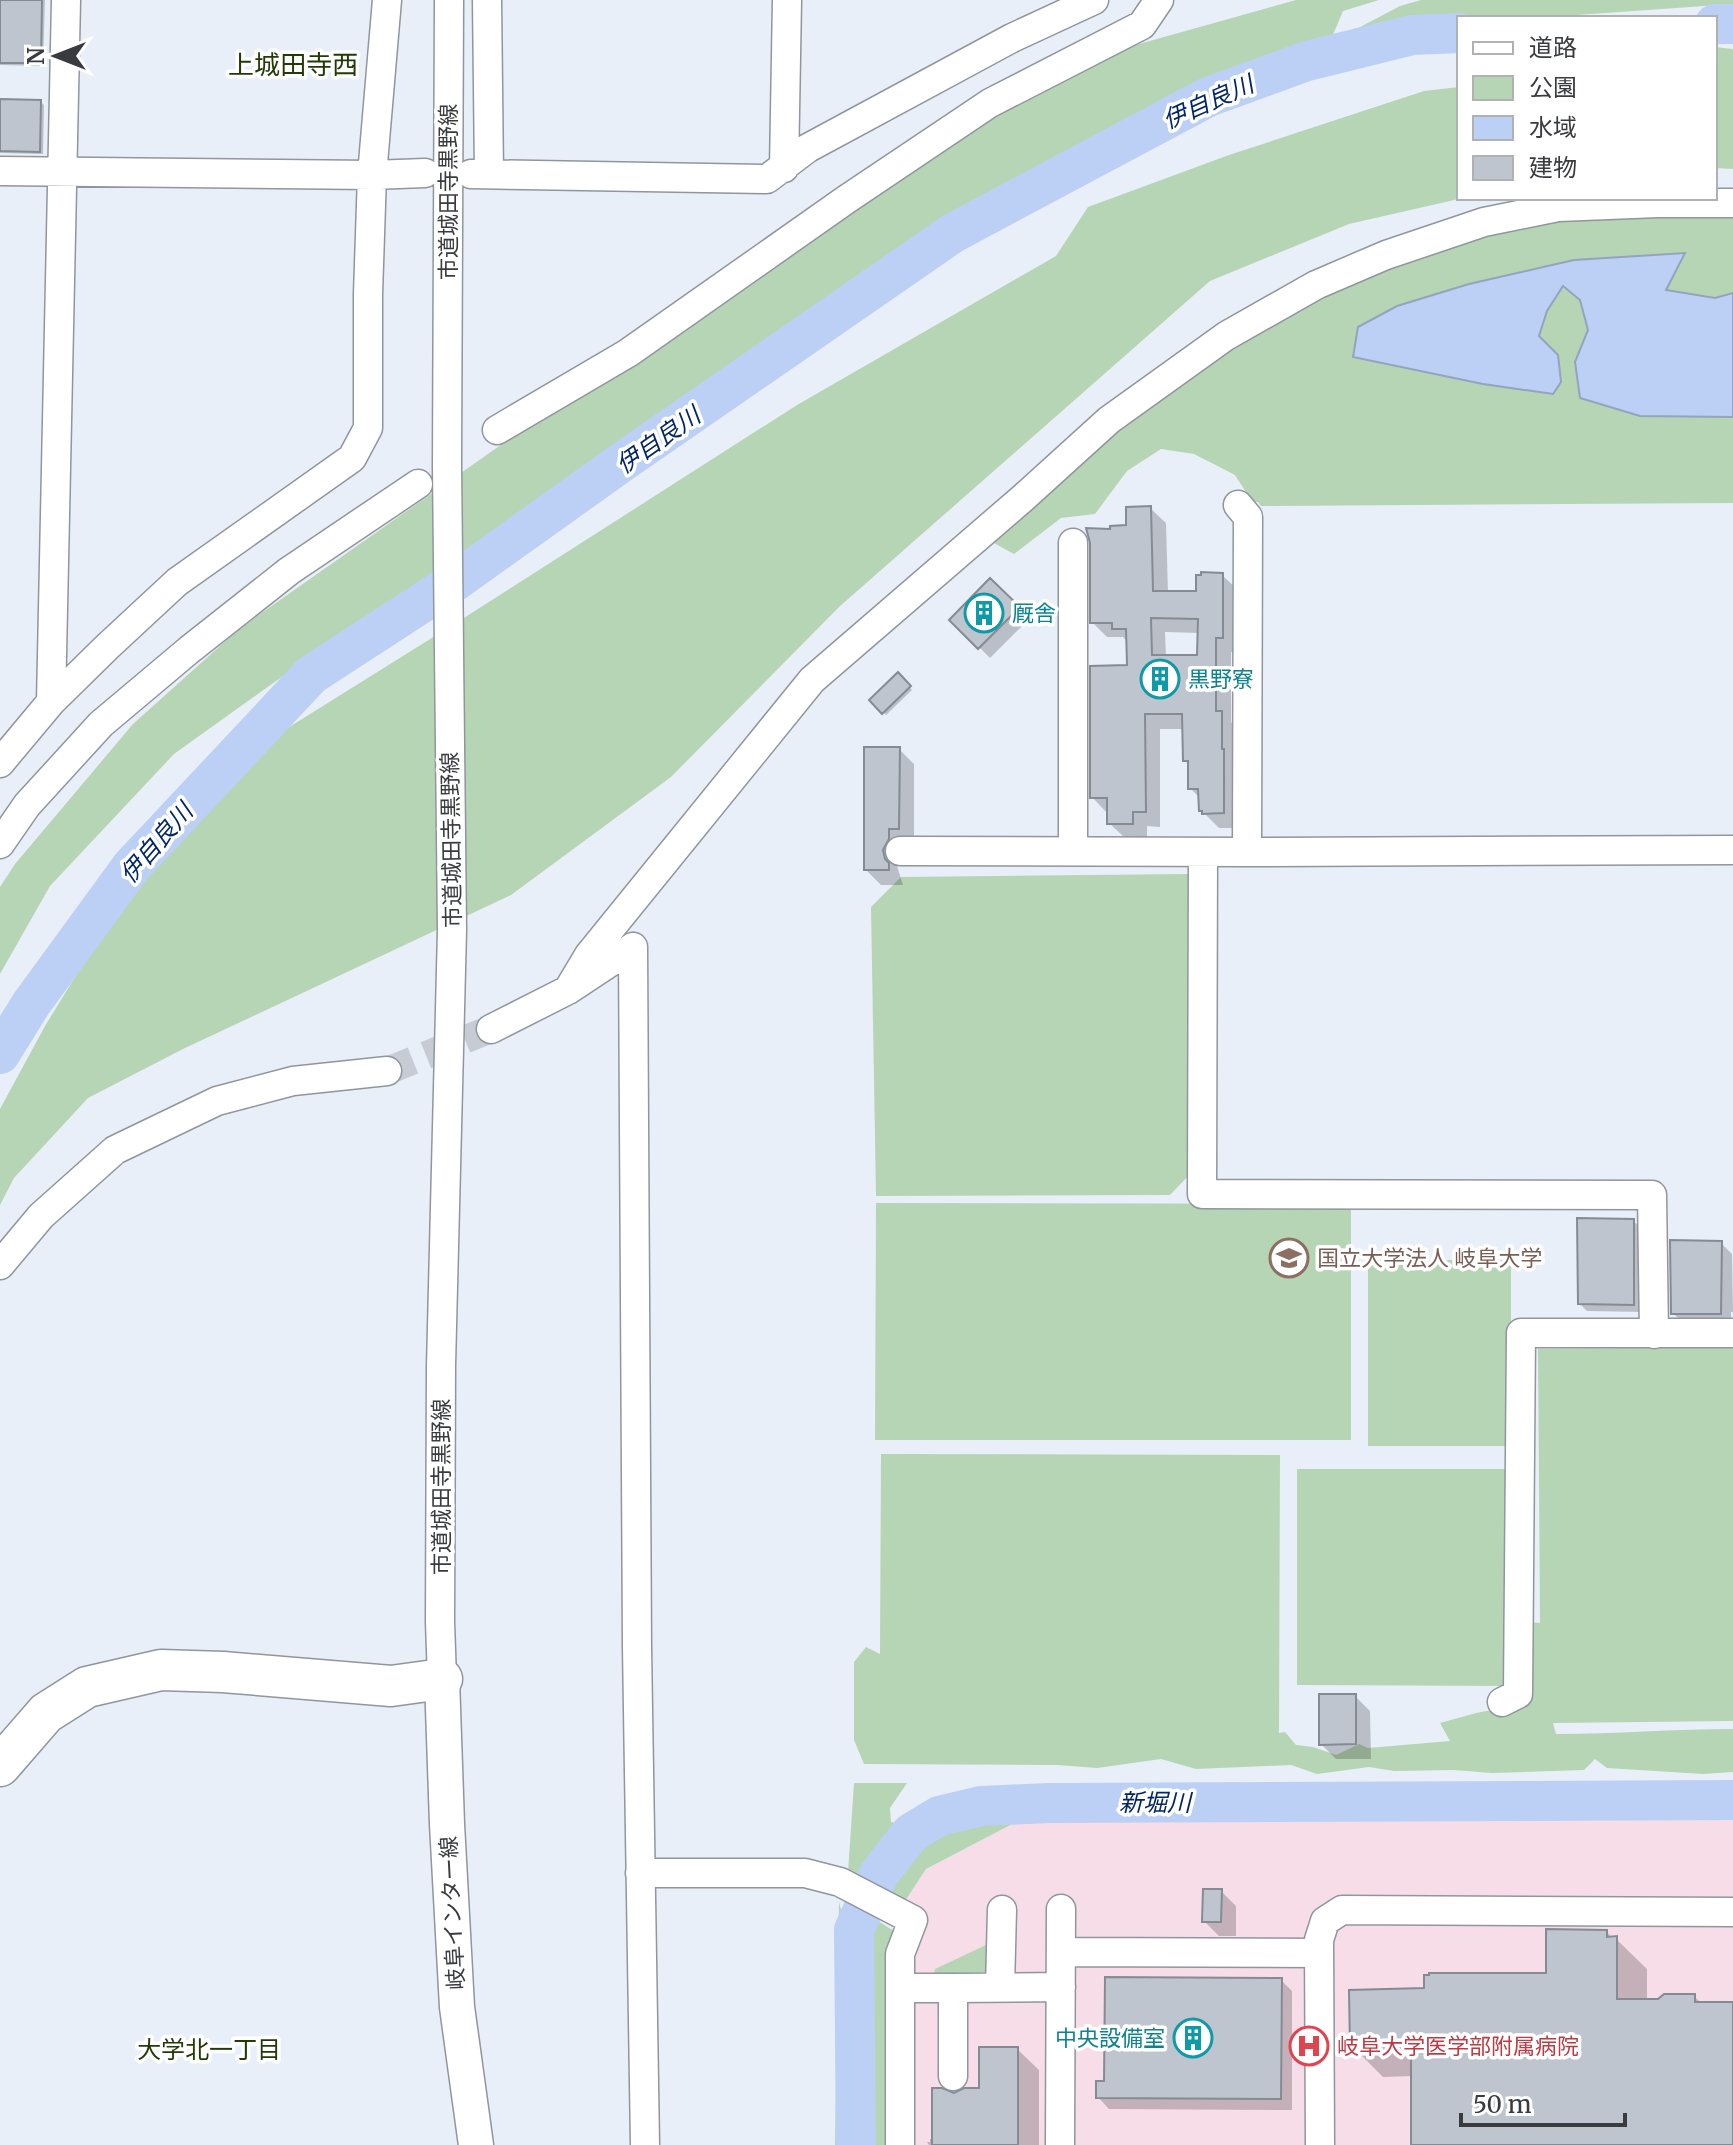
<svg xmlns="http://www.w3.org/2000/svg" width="1733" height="2145" viewBox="0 0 1733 2145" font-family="Merriweather,'Noto Sans JP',serif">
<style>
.medical{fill:#f6dde8}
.green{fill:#b6d5b5}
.water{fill:#bbd0f4;stroke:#94a3be;stroke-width:2}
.shadow{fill:#0003;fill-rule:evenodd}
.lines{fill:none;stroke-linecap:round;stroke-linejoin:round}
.river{stroke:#bbd0f4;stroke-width:40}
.building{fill:#bfc5ce;stroke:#858b93;stroke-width:2;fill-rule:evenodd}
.minor-tunnel{stroke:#c6cbd4;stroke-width:28;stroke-dasharray:28 14;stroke-linecap:butt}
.minor-casing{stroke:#90959e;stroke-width:31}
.major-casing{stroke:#90959e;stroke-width:37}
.highway-casing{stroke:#90959e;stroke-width:43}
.minor{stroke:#fff;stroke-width:28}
.major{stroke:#fff;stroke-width:34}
.highway{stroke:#fff;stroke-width:40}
.labels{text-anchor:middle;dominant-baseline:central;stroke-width:7;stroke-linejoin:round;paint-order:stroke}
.street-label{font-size:22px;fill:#393b3f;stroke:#fff}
.culture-label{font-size:22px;fill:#0d838f;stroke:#fff;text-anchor:start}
.education-label{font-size:22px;fill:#785e54;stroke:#fff;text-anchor:start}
.health-label{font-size:22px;fill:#be3a42;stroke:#fff;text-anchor:start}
.water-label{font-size:24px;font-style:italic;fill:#032668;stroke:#fff}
.neighbourhood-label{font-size:24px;fill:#233a06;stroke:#fff}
.quarter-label{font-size:26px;fill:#233a06;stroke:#fff}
</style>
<rect width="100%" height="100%" fill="#e9eff9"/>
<path class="medical" d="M1733,1814v331h-847v-198l19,-46 21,-32 92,-48z"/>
<path class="green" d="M1296,0h83l-36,11 -14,33 -123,41 -128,66 -406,263 -85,62 -234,150 -179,128 -124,132 -50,88v-87l15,-23 118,-140 107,-96 265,-186 347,-237 216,-133 71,-28z
M1421,0h312v4l-199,14h-75v6l-100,15 -14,-4 55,-29z
M1715,47l18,2v120l-18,-1z
M1459,87v111h4l-114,26 -139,57 -371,326 -168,170 -160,118 -328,154 -95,49 -74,80 -14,27v-96l45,-83 74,-121 135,-156 213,-133 330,-211 259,-149 32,-49 141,-52 195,-64z
M1733,195v308l-472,3 -3,-4 -5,1 -18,-28 -41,-21 -33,-5 -34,22 -32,43 -34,4 -47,36 -22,-12 77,-74 173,-132 179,-91 189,-47z
M1188,874l4,298 -22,23 -294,1 -5,-289 30,-30z
M876,1203l475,1v236h-476z
M1368,1260h143v186h-143z
M1733,1347v374l-180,2 3,11c59,0 118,-5 177,-5v43l-30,2 -96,-6 -12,-9 -11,11 -92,3 -38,-3 -60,1 -25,-4 -52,7 -26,-9 -95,4 -35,-10 -64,9 -40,-3 -193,-1 -10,-24v-78l12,-15 14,7 1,-200 399,1 -1,278 6,-1 11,13 17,2 23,8 23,-11 9,4 82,-7 -10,-18 36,-10 48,-9 4,-82 12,1 -2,-274z
M1297,1469h214v217l-214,-1z
M854,1783h53l-17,25 1,14 52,9 66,-26 9,16 -92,48 -21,32 -57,-29z
M839,1902l9,33 1,210h-14z
M870,1916l24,15 -8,16v198h-22l-3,-213z
M986,1945l2,25 -9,8 -46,2 2,-11z"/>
<path class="water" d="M1685,253l-19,37 49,8 18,-5v124l-93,-1 -60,-18 -5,-36 13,-32 -8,-30 -17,-14 -16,25 -8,25 19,19 3,27 -8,12 -70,-10 -130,-27 5,-30 39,-21 72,-22 83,-19 22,-5z"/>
<path class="shadow" d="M0,0h45l-2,66 -43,-1z
M0,101l41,1 3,3 -1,49 -43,-1z
M1150,508l16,15 2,70h30l24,-18 16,15v62h-7v70l5,6 2,100h-19l-18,-18 -1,-12 -10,-10v-22l-5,-5 -1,-32h-24v98l-13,-1v12h-22l-16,-15 -2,-10 -15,-16 37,-130v-24l-6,-6h-16l-15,-15 20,-91 16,-4zM1165,632l35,1 -1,24h-33z
M990,581l39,38 -39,39 -38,-38z
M898,675l14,15 -26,25 -14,-15z
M899,749l15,15v80l-11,11 -6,11 6,19h-22l-15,-15z
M1633,1221l8,7 -1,84 -53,-1 -7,-7z
M1721,1243l11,11 1,58h-2v13l-47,-1 -11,-11z
M1355,1696l15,15 1,48h-35l-15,-15z
M1221,1891l15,15v30h-17l-15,-15z
M1607,1932l6,7h3l31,30v32l47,-5 8,8h31v141h-320v-69l-30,1 -31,-31 74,-56 122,-15z
M1281,1980l11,11v119l-183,-1 -11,-12 8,-14z
M1017,2049l22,21v75h-110l-2,-3h3v-3h4l20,-44 27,-5z"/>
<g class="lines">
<path class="river" d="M1715,24h18
M0,1054l31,-50 100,-137 180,-192 143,-93 168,-120 331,-229 255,-136 99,-36 105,-26 47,-2
M856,2145l-2,-215 25,-56 32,-41 28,-17 42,-10 68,-3 684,-3"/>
</g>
<path class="building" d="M0,0h42l-1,63h-41z
M0,99l41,1 -1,52 -40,-1z
M1151,506l2,85h43v-16h5v-3l22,1v65h-7v73h6v38h2v64l-22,1v-3h-3l-1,-22h-10v-28h-5l-1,-47h-37l1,98h-13v12h-26v-26h-17v-132l37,-1 -1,-36h-14v-6h-22v-80l-4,-15 24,1v-3l16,-1v-18zM1151,618l47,1 -1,36h-45z
M990,578l30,29 -42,42 -29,-29z
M898,672l13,14 -29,28 -13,-14z
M864,747h36l-1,82h-10v10l-6,11 2,9 4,4v7h-25z
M1577,1218l57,1v86l-56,-1z
M1670,1240l52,1 -1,73h-50z
M1319,1694h37v50l-37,1z
M1203,1889h19l-1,33h-19z
M1546,1929l61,1v7l10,-1v63h41l6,-5h31v8h38v143h-322v-99l-61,1 -1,-57 75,-2v-13h5v-2h117z
M1105,1977l177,1 -1,121 -185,-1v-17h8z
M979,2047h39v98h-86v-57h10l12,5 10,-5h15z"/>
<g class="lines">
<path class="minor-tunnel" d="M387,1071l104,-42"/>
<defs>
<path id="minor" d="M487,0l2,174
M784,168l3,-168
M0,171l372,4 53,-2
M471,174l296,5 41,-31 204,-110 82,-38
M497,430l131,-77 219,-154 143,-96 152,-78 17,-25
M1238,505l10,12 -1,335
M1073,543v308
M51,702l56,-55 70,-65 175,-124 16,-30v-134l4,-119 15,-175
M0,763l51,-61 15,-702
M0,844l27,-39 74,-81 88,-74 100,-79 129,-87
M900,851l347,1 486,-2
M1203,852l-1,342 450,1 2,139
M633,947l4,700 8,498
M568,990l21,-35 223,-275 211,-182 86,-78 117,-84 90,-51 70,-30 98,-33 74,-15 100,-4h75
M491,1029l77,-39 65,-43
M0,1265l41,-49 74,-66 102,-49 76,-20 94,-10
M442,1679l-2,-57 1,-256 11,-436 -5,-464 2,-466
M1502,1702l16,-8 3,-361h212
M640,1873h165l35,9 73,38 -13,34v191
M1061,1952l258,1
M1000,1987l2,-77
M900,1988h53v88
M953,1988l108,-1
M1060,2145l1,-236
M1320,2145l-1,-205 6,-19 17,-11 391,2"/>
<path id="major" d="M442,1679l5,145 10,183 19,138"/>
<path id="highway" d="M0,1766l46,-53 41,-26 74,-17 62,2 168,14 51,-7"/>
</defs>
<use href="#minor" class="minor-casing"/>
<use href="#major" class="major-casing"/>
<use href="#highway" class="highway-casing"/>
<use href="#minor" class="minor"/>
<use href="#major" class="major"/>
<use href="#highway" class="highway"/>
</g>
<defs>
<symbol id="building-ring" viewBox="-11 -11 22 22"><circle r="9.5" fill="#fff" stroke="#0f9aa8" stroke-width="1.5"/><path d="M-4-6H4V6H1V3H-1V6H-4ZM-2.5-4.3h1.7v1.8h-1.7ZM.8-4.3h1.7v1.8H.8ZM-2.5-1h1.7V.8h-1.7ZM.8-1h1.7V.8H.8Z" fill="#0f9aa8"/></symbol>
<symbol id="university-ring" viewBox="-11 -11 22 22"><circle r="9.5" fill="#fff" stroke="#8d6e63" stroke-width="1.5"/><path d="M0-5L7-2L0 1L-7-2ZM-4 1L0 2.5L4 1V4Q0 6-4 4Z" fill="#8d6e63"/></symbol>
<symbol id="hospital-ring" viewBox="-11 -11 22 22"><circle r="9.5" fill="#fff" stroke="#e0444e" stroke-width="1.5"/><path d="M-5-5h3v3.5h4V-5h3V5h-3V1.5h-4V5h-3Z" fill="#e0444e"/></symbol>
</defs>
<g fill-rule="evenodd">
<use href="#building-ring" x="962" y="591" width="44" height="44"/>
<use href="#building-ring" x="1138" y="657" width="44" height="44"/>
<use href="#university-ring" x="1267" y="1236" width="44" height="44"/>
<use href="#building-ring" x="1171" y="2016" width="44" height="44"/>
<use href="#hospital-ring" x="1287" y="2024" width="44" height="44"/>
</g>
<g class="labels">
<g class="street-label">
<text transform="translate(448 192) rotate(-90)">市道城田寺黒野線</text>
<text transform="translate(451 840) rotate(-91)">市道城田寺黒野線</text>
<text transform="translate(441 1487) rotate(-90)">市道城田寺黒野線</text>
<text transform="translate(452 1913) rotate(-93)">岐阜インター線</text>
</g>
<g class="culture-label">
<text x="1012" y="613">厩舎</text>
<text x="1188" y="679">黒野寮</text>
<text x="1165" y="2038" text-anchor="end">中央設備室</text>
</g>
<g class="education-label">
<text x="1317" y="1258">国立大学法人 岐阜大学</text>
</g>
<g class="health-label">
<text x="1337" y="2046">岐阜大学医学部附属病院</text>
</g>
<g class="water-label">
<text transform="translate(1208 102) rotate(-24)">伊自良川</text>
<text transform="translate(658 440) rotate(-35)">伊自良川</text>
<text transform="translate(156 843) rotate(-49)">伊自良川</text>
<text x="1155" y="1802">新堀川</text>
</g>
<g class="neighbourhood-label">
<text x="209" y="2049">大学北一丁目</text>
</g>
<g class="quarter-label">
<text x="293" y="64">上城田寺西</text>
</g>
</g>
<rect x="1457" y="16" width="260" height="184" fill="#ffffff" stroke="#b0b1b2" stroke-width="2"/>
<rect x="1473" y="42" width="40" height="12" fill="#ffffff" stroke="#b0b1b2" stroke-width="2"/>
<text x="1529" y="56" font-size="24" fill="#393b3f">道路</text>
<rect x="1473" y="76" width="40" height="24" fill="#b6d5b5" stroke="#b0b1b2" stroke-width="2"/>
<text x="1529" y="96" font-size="24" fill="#393b3f">公園</text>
<rect x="1473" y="116" width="40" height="24" fill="#bbd0f4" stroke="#b0b1b2" stroke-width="2"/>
<text x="1529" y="136" font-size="24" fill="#393b3f">水域</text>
<rect x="1473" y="156" width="40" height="24" fill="#bfc5ce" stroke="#b0b1b2" stroke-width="2"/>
<text x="1529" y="176" font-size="24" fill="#393b3f">建物</text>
<g transform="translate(56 56) rotate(270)" stroke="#ffffff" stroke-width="6" paint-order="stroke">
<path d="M0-6L14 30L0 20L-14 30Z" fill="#393b3f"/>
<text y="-12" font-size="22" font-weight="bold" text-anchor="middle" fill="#393b3f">N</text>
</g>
<path d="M1461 2113v12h164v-12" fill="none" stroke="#393b3f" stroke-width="4"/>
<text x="1473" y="2113" font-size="24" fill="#393b3f" stroke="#ffffff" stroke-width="6" paint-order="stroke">50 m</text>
</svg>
